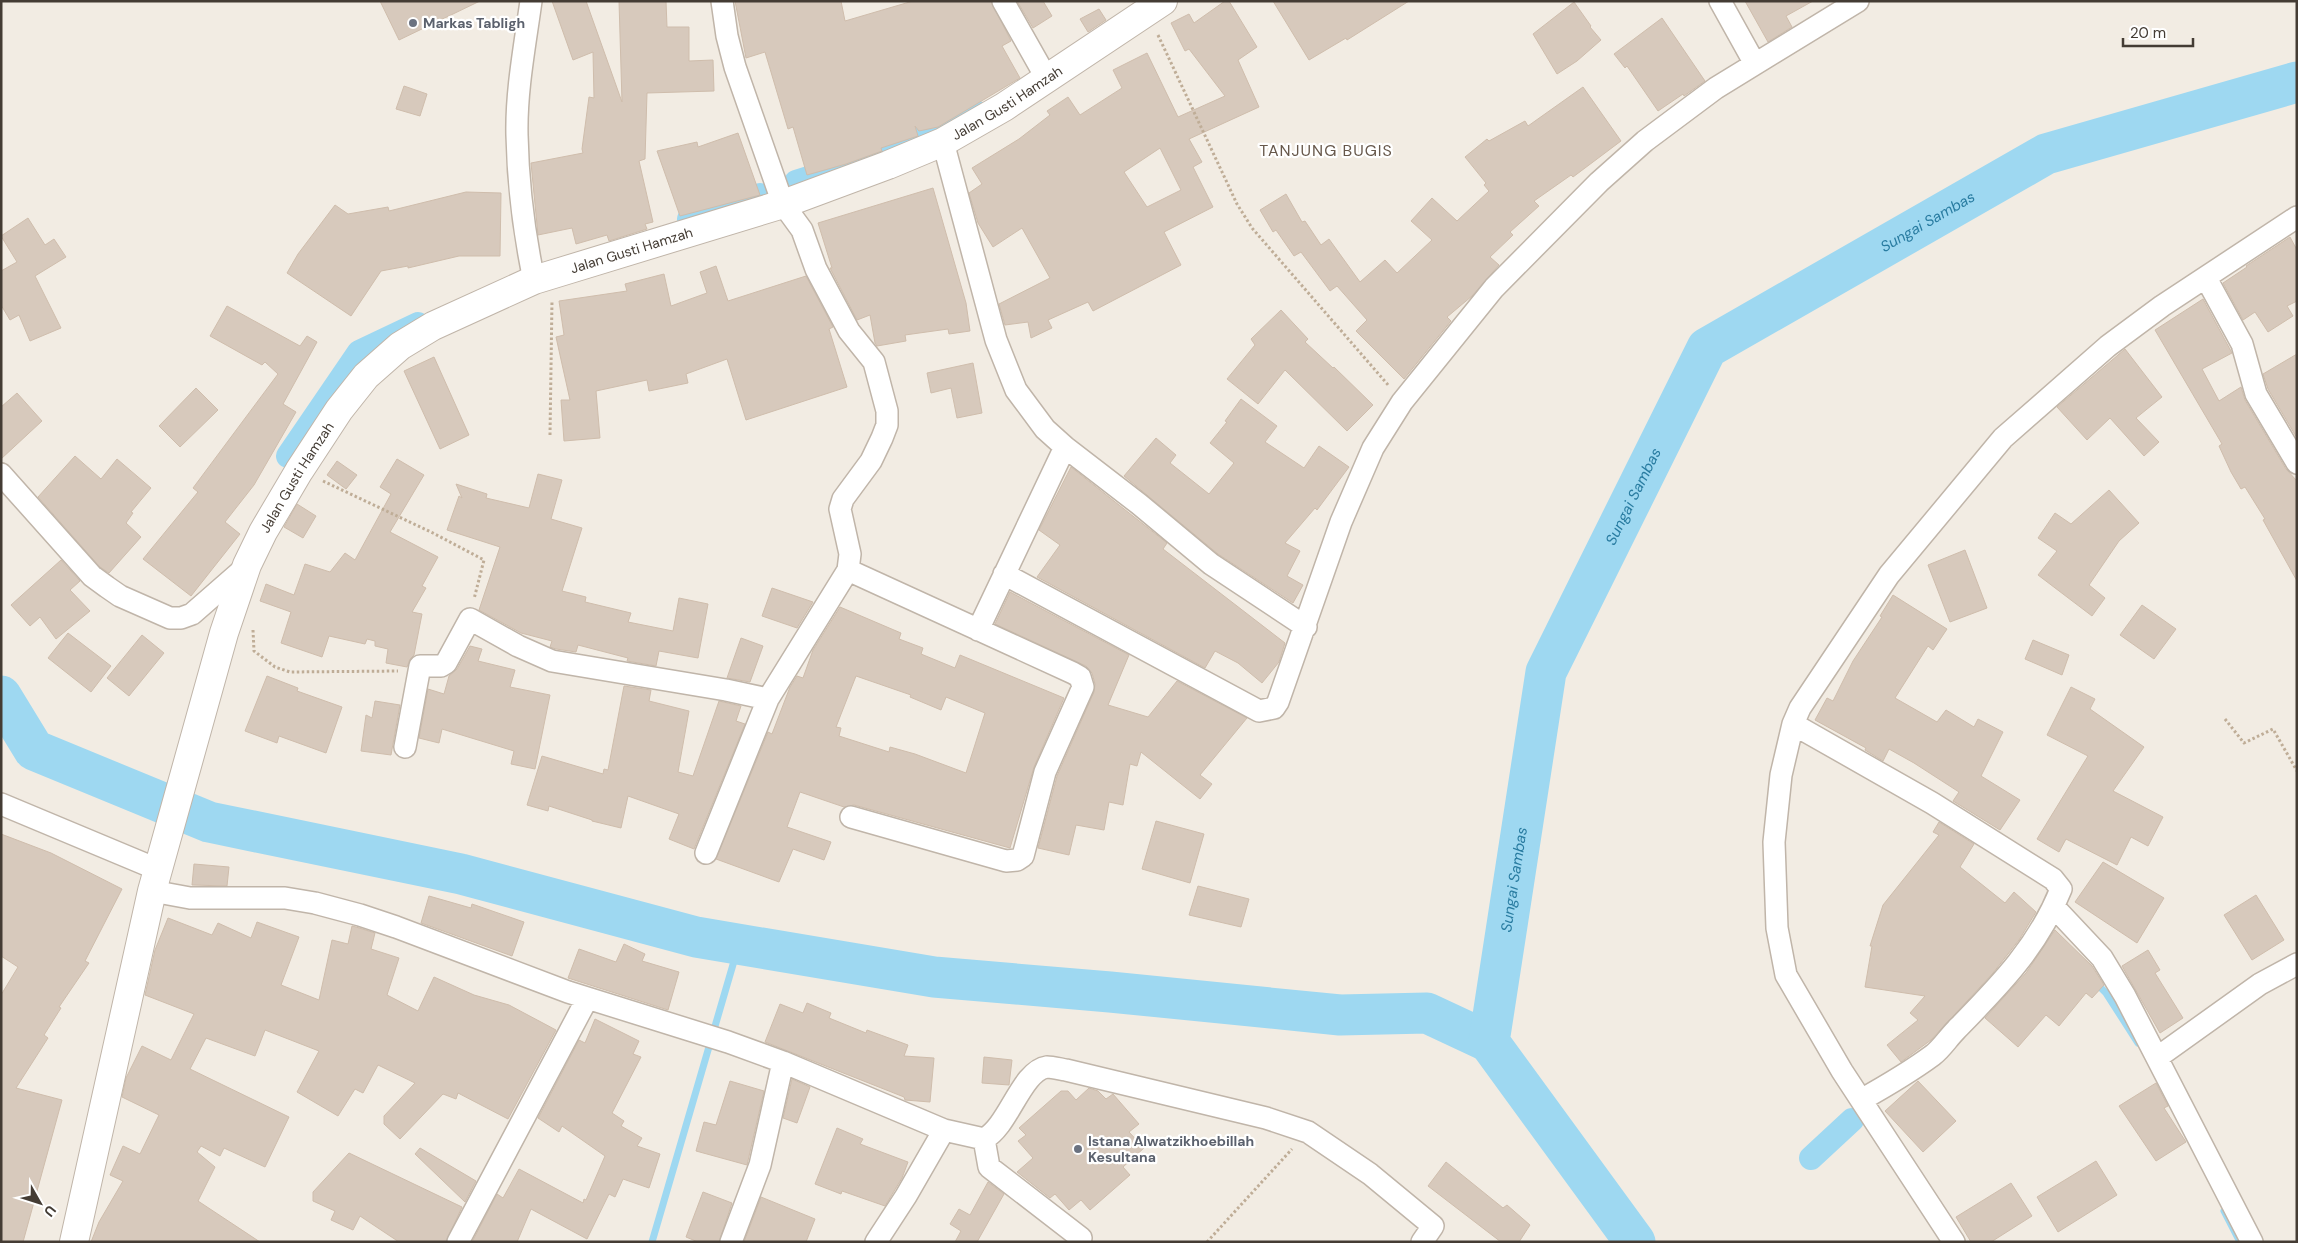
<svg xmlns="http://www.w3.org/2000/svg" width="2298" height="1243" viewBox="0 0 2298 1243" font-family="'DM Sans',sans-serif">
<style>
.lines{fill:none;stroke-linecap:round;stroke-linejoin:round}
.stream{stroke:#9ed8f1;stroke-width:7}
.canal{stroke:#9ed8f1;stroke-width:24}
.river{stroke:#9ed8f1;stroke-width:41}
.building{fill:#d7c9bc;stroke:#cfbdac;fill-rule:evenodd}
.minor-casing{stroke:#c0b5a9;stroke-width:24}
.tertiary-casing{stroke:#c0b5a9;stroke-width:30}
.path{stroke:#bfad97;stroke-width:3;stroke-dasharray:2.5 2.5;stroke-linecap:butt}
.minor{stroke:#fff;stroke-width:21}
.tertiary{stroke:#fff;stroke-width:28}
.worship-dot{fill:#6b7280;stroke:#fff;stroke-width:2}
.labels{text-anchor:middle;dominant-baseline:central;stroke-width:4.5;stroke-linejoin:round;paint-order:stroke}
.worship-label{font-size:14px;font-weight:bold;fill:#5b616d;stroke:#fff;text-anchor:start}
.street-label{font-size:14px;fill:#443c34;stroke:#fff}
.water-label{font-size:15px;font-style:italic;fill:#297ca1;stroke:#fff}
.quarter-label{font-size:16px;letter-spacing:1px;fill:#67584b;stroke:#fff}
</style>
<rect width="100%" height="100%" fill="#f2ece3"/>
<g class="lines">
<path class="stream" d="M2096,983l10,10 32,50
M2224,1211l16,31
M652,1242l87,-298"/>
<path class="canal" d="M796,182l41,-13 139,-57
M689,219l71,-24
M288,456l71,-104 59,-28
M1811,1158l41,-38"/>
<g class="river">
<path d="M1,696l33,54 175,72 252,52 235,63 238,40 176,15 230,23 87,-2 62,29"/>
<path id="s1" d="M1635,1242l-146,-200 57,-370 161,-324 339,-194 251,-72"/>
</g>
</g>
<path class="building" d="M380,1h100l-81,39z
M552,1h34l36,101 -3,-101h47l1,26h22v34l24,-1 1,31 -67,2 -2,66 -6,2 14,61 -8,2 2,5 -38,12 -2,-6 -31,9 -4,-16 -34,7 -7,-72 52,-10 -1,-4 7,-52 5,1 -1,-46 -20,8z
M735,1h106l4,20 68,-20h78l20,40 -9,5 18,32 -82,49 -19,4 -4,-5 3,10 -37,12 1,3 -36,13 -39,11 -14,-48 -5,2 -23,-77 -19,6z
M1017,1h26l9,15 -19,12z
M1225,1h4l28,46 -19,13 21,47 -70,32 13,23 -9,5 20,40 -49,25 17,33 -88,46 -5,-9 -40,18 4,8 -21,10 -3,-16 -23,3 -6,-21 51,-26 -28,-50 -29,19 -15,-24 -9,-30 13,-9 -10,-16 47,-29 31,-24 -3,-4 21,-14 12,18 42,-27 -9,-18 34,-17 31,64 47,-21 -36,-47 -4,2 -14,-28 18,-9 5,9zM1160,148l21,42 -34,17 -23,-35z
M1273,1h136l-62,39 -1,-2 -37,22z
M1745,1h68l-27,15 6,11 -24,15z
M1574,2l17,24 -1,1 11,13 -24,21 -20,13 -24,-40z
M1099,9l7,11 -18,12 -8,-13z
M1662,18l43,63 -21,15 -1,-2 -25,17 -31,-45 -2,2 -11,-14z
M404,86l23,8 -7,22 -24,-7z
M1583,87l38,54 -48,36 -2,-2 -37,26 5,5 -29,26 3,3 -23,22 9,8 -27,31 -25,21 4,4 -47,58 -48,-48 11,-11 -30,-34 -7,5 -29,-39 -7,4 -18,-26 -3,2 -13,-22 26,-16 16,28 3,-1 16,24 8,-6 31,43 25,-22 12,13 35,-33 -21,-19 21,-23 25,23 32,-30 -5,-6 2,-2 -21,-26 22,-18 2,2 36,-20 3,5z
M738,133l22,62 -80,21 -23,-65 40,-9 1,5z
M933,188l33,115 4,28 -21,3 -1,-5 -43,6 1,6 -29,5 -2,-3 -5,-28 -13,5 -27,-52h2l-14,-45z
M466,192l35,1 -1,63h-41l-51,12v-2l-27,5 -30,45 -64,-43 11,-19 37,-49 13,9 40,-7 1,4z
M28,218l17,27 9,-6 12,18 -31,19 26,52 -31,13 -11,-26 -9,5 -9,-15v-34l16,-9 -16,-26z
M2290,237l7,13v51l-10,5 6,10 -25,16 -13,-20 -12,8 -20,-37 24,-16 -1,-1z
M716,266l12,35 78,-25 27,51 -4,2 18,58 -101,33 -19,-61 -41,15 2,9 -39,8 -2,-11 -51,11 4,47 -36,3 -3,-41h9l-14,-63 8,-2 -5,-34 68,-10 -2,-7 39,-10 7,32 36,-13 -7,-21z
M2203,299l29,54 -30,16 17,32 22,-14 4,13 41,69 11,12v100l-34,-61 2,-1 -20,-32 -4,2 -10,-17 -12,-26 3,-2 -67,-114z
M227,306l73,40 7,-10 10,6 -34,62 13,8 -42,73 -29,37 15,12 -49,62 -48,-37 55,-67 -5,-4 85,-114 -13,-12 -3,3 -52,-29z
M1281,310l27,29 -3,3 28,26 1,-1 39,38 -26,26 -62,-61 -27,34 -31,-25 28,-34 -4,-6z
M2125,349l37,48 -26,21 23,24 -15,14 -34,-38 -23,22 -30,-33z
M2297,354v84l-29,-49 -5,-15z
M434,357l35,78 -29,14 -36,-78z
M973,363l9,50 -25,5 -6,-30 -20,5 -4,-20z
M196,388l22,22 -38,37 -21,-21z
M17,393l25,28 -41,38v-52z
M1241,399l36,27 -12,16 39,26 15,-22 30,21 -32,43 -2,-2 -30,35 15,8 -13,25 16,9 -10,18 -75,-49 -94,-78 32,-38 20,17 -6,8 39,31 25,-31 -24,-20 17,-21 -2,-1z
M75,456l26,23 16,-20 34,29 -20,24 2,1 -7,10 15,14 -32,36 -9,-6 -62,-70z
M397,459l27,16 -34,57 48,25 -16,29 4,2 -14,24 10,2 -8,41 -4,4 -3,8 -21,-4 2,-14 -13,-3v-5l-8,-2 -2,5 -36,-8 -7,21 -41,-14 10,-31 -31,-11 6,-17 28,11 11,-31 25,8 15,-19 10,7 36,-66 -11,-7z
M337,461l20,14 -11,14 -19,-14z
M1071,467l96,76 -4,6 122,94 -6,19 -17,21 -24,-20 -23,-12 -10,17 -168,-91 23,-32 -21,-15z
M538,474l24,6 -11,39 31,9 -20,63 24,6 -1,5 46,11 -3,9 45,9 6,-33 29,6 -10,54 -39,-7 -3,15 -29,-5 1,-3 -50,-13 -2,7 -20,-3 -6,-2 2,-6 -31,-8 -42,-23 21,-63 -53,-17 12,-34 3,2 -6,-14 31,10 -1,4 43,10z
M2109,490l30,33 -20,18 -30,44 16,13 -13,18 -54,-41 19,-24 -19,-13 17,-25 16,11z
M297,504l19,12 -13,22 -19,-11z
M1965,550l22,58 -37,14 -22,-57z
M61,560l19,21 -10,9 20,21 -34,28 -16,-22 -10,9 -19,-21z
M772,588l41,14 -16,26 -35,-12z
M1010,592l119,63 -21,50 40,12 29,-36 70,37 -47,57 12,9 -12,15 -59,-47 -4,14 -7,-2 -7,41 -14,-3 -5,28 -28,-5 -7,30 -31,-7 19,-72 37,-84 1,-8 -3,-11 -6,-7 -91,-42z
M1893,595l54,34 -14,21 -5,-4 -33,52 42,24 9,-12 28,17 4,-8 25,13 -22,44 39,24 -20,30 -47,-29 6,-9 -45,-29 -25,-14 -6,12 -18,-11 1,-2 -51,-28 12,-22 6,3 20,-40 29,-44 -2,-1z
M2142,605l34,24 -22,30 -34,-24z
M840,607l61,26 -2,6 24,9 -2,6 34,14 5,-13 104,43 -30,69 -24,81 -156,-43 -10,2 -44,-15 -13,35 44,15 -7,18 -31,-11 -14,33 -63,-23 52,-127 4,2 18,-47 7,-11 6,2 10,-28zM856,676l55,19 -1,2 31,13 5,-13 39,16 -19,60 -51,-19 -25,-7 -1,5 -50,-16 2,-8 -5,-1z
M68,633l43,33 -20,26 -43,-34z
M142,635l22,18 -35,43 -22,-18z
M741,638l22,8 -13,36 -23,-4z
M2033,640l36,15 -7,20 -37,-16z
M470,646l12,3 -4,12 37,9 -5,17 40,8 -15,74 -24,-5 3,-13 -72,-22 -3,14 -20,-5 9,-49 16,5 5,-18 8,-7z
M267,676l31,12 -1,3 45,16 -16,46 -47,-17 -2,7 -32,-12z
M624,686l27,4 -2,11 40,10 -11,61 15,4 26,-75 22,5 -5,15 9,3 -51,125 -25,-10 10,-25 -51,-18 -7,32 -29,-7v-1l-43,-14 -1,5 -21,-6 15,-49 61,18 1,-5 4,1z
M2071,687l24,12 -5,10 54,38 -31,44 50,26 -15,29 -17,-9 -14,28 -51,-26 -7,13 -22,-13 51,-83 -41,-21z
M375,701l25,4 -9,50 -30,-4 5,-36 6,3z
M1156,821l48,13 -14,49 -48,-14z
M1939,822l35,22 -14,23 45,36 9,-11 22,20 -17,28 -26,33 -62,67 -30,22 -14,-17 31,-25 -8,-7 15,-17 -60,-9 7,-41h-2l13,-41 56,-70 -6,-3z
M1,834l50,19 71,36 -37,72 4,2 -30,44 2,1 -17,27 4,3 -32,50 46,12 -39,142h-22v-247l17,-28 -17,-11z
M2103,862l61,36 -27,45 -62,-41z
M194,864l35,3 -2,19 -35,-1z
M1198,886l51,13 -8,28 -52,-12z
M2256,895l28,45 -32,20 -28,-45z
M429,896l42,12 1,-4 52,18 -12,34 -91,-33z
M168,918l44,17 6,-12 33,15 6,-16 42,15 -18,48 38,15 13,-60 16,4 4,-18 4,1 19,6 -4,16 28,9 -12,37 31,16 16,-34 40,18 35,10 47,25 -48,89 -50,-26 -2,6 -13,-5 -43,45 -16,-15v-8l31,-33 -37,-18 -15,28 -8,-4 -17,27 -41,-24 22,-41 -54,-21 -10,26 -49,-18 -16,31 99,48 -24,50 -41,-19 -4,8 -19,-10 -4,6 18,15 -17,34 62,41h-169l8,-20 24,-41 -13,-6 13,-29 17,8 19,-39 -37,-18 4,-19 16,-32 29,14 23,-46 -49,-19 10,-45z
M2055,930l37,36 12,19 -12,13 -6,-5 -27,33 -13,-11 -28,32 -33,-29 41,-45z
M624,944l21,10 -3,7 37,11 -11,38 -100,-32 11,-29 37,13z
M2148,950l12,20 -5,3 28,45 -23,15 -38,-67z
M807,1003l24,10 -2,5 37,15 1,-3 41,15 -4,11 30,2 -4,44 -25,-2 -1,-3 -139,-55 15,-38 23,9z
M595,1019l44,22 -6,13 8,3 -29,56 12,8 -3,5 21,12 -5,8 23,8 -11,34 -26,-9 -8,18 -6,-3 -22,45 -56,-30 -14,33h-45l25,-48 6,4 16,-29 64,34 1,-4 2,1 19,-44 -43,-30 -3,6 -21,-14 41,-78 6,3z
M984,1057l28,3 -3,25 -27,-2z
M792,1079l18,8 -13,36 -14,-5z
M730,1081l34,10 -17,74 -51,-14 8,-29 12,3z
M1918,1081l38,40 -33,31 -38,-41z
M2156,1083l12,23 -4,2 22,34 -30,19 -37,-55z
M1089,1088l9,3 8,8 7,-5 26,30 -10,8 15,16 -21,19 7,8 -40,35 -9,-10 -12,10 -14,-16 -5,4 -33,-26 16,-14 -15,-17 8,-6 -7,-7 42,-37h7l8,9z
M837,1128l26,11 -3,5 48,18 -6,16 -17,28 -43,-15 -1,3 -26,-10z
M420,1148l56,33 -11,21 -50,-48z
M349,1153l113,54 -16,35h-47l-39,-26 -7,14 -22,-10 4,-9 -22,-10v-9z
M2096,1161l21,34 -59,37 -21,-35z
M1446,1162l57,46 4,-3 23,20 -11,17h-18l-73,-56z
M988,1182l16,12 -27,48h-22l6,-11 -11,-7 9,-15 11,6z
M2011,1183l21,33 -41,26h-20l-15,-25z
M703,1192l29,11 -13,39h-21l-12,-5z
M761,1197l54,22 -9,23h-62z"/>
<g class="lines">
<defs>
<path id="minor" d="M531,1c-6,44 -15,90 -14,134 1,48 7,98 17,145
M1003,1l44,78
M1720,1l35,63
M943,142l53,198 20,50 29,39 20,18 74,57 72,60 95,63
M2206,278l36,66 14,50 41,69
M1,474l91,102 15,11 13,9 50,22h11l11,-4 55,-48
M848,570l225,103 7,4 3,10 -38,85 -22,84 -6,4 -11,1 -155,-44
M1004,574l255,137 15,-3 4,-6 63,-180 32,-74 29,-46 92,-114 105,-106 46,-41 71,-53 142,-87
M978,630l87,-183
M1793,724l139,79 121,76 8,10c-23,58 -62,97 -105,141 -8,8 -14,18 -23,25 -23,17 -47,31 -72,45
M405,747l15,-81h21l5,-3 24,-44 48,27 34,15 174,29 42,9
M1,804l158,66
M706,853l62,-154 80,-129 2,-16 -10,-45 3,-10 28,-38 11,-23 5,-13v-14l-13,-49 -25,-31 -33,-62 -14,-39 -19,-26 -48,-137 -8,-31 -5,-35
M152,891l38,7h95l30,5 45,12 36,12 172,65 160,50 55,20 161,68 -38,66 -30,46
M2054,907l48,51 23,38 127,246
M2158,1057l102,-73 37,-20
M944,1130l40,9c25,-13 37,-68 63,-72 5,0 13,2 19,3l200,48 42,14 62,42 63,52 -11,16
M984,1139l5,28 92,71
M458,1242l129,-243
M731,1242l29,-77 23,-103
M1954,1242l-112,-171 -56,-96 -9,-47 -3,-86 7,-67 12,-51 7,-16 89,-133 114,-137 105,-92 54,-40 135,-89"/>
<g id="tertiary">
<path id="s2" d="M74,1242l78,-351 72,-258 23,-68 16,-33 36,-61 40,-61 27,-34 34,-30 33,-20 101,-46 249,-76 105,-39 55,-23 61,-35 159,-106"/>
</g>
</defs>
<use href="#minor" class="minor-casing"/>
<use href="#tertiary" class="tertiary-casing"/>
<path class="path" d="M1158,35l79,169 15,24 137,158
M550,435l2,-135
M323,481l110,52 51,27 -10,39
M253,630l1,21 21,16 15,5 108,-1
M2225,719l19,24 29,-14 24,42
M1207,1242l85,-93"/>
<use href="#minor" class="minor"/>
<use href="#tertiary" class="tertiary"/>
</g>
<g class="worship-dot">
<circle cx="413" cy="23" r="5"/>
<circle cx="1078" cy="1149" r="5"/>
</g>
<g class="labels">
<g class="worship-label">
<text x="423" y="23">Markas Tabligh</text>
<text x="1088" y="1141">Istana Alwatzikhoebillah<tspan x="1088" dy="16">Kesultana</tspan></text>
</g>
<g class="street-label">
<text stroke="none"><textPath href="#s2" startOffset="1625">Jalan Gusti Hamzah</textPath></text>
<text stroke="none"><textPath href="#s2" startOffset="1220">Jalan Gusti Hamzah</textPath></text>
<text stroke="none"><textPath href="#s2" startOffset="800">Jalan Gusti Hamzah</textPath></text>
</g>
<g class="water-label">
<text stroke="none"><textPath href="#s1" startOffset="1238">Sungai Sambas</textPath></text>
<text stroke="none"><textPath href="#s1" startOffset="818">Sungai Sambas</textPath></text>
<text stroke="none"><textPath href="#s1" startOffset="412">Sungai Sambas</textPath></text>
</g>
<g class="quarter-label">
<text x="1326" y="150">TANJUNG BUGIS</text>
</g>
</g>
<rect width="2298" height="1243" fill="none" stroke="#443c34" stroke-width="5"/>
<g transform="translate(40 1203) rotate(129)" stroke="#ffffff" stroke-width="4" paint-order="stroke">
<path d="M0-4L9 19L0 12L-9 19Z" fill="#443c34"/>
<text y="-8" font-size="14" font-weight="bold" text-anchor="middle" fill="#443c34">U</text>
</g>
<path d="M2123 38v8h70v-8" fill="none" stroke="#443c34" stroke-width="2.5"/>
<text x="2130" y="38" font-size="15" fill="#443c34" stroke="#ffffff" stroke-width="4" paint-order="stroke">20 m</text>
</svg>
